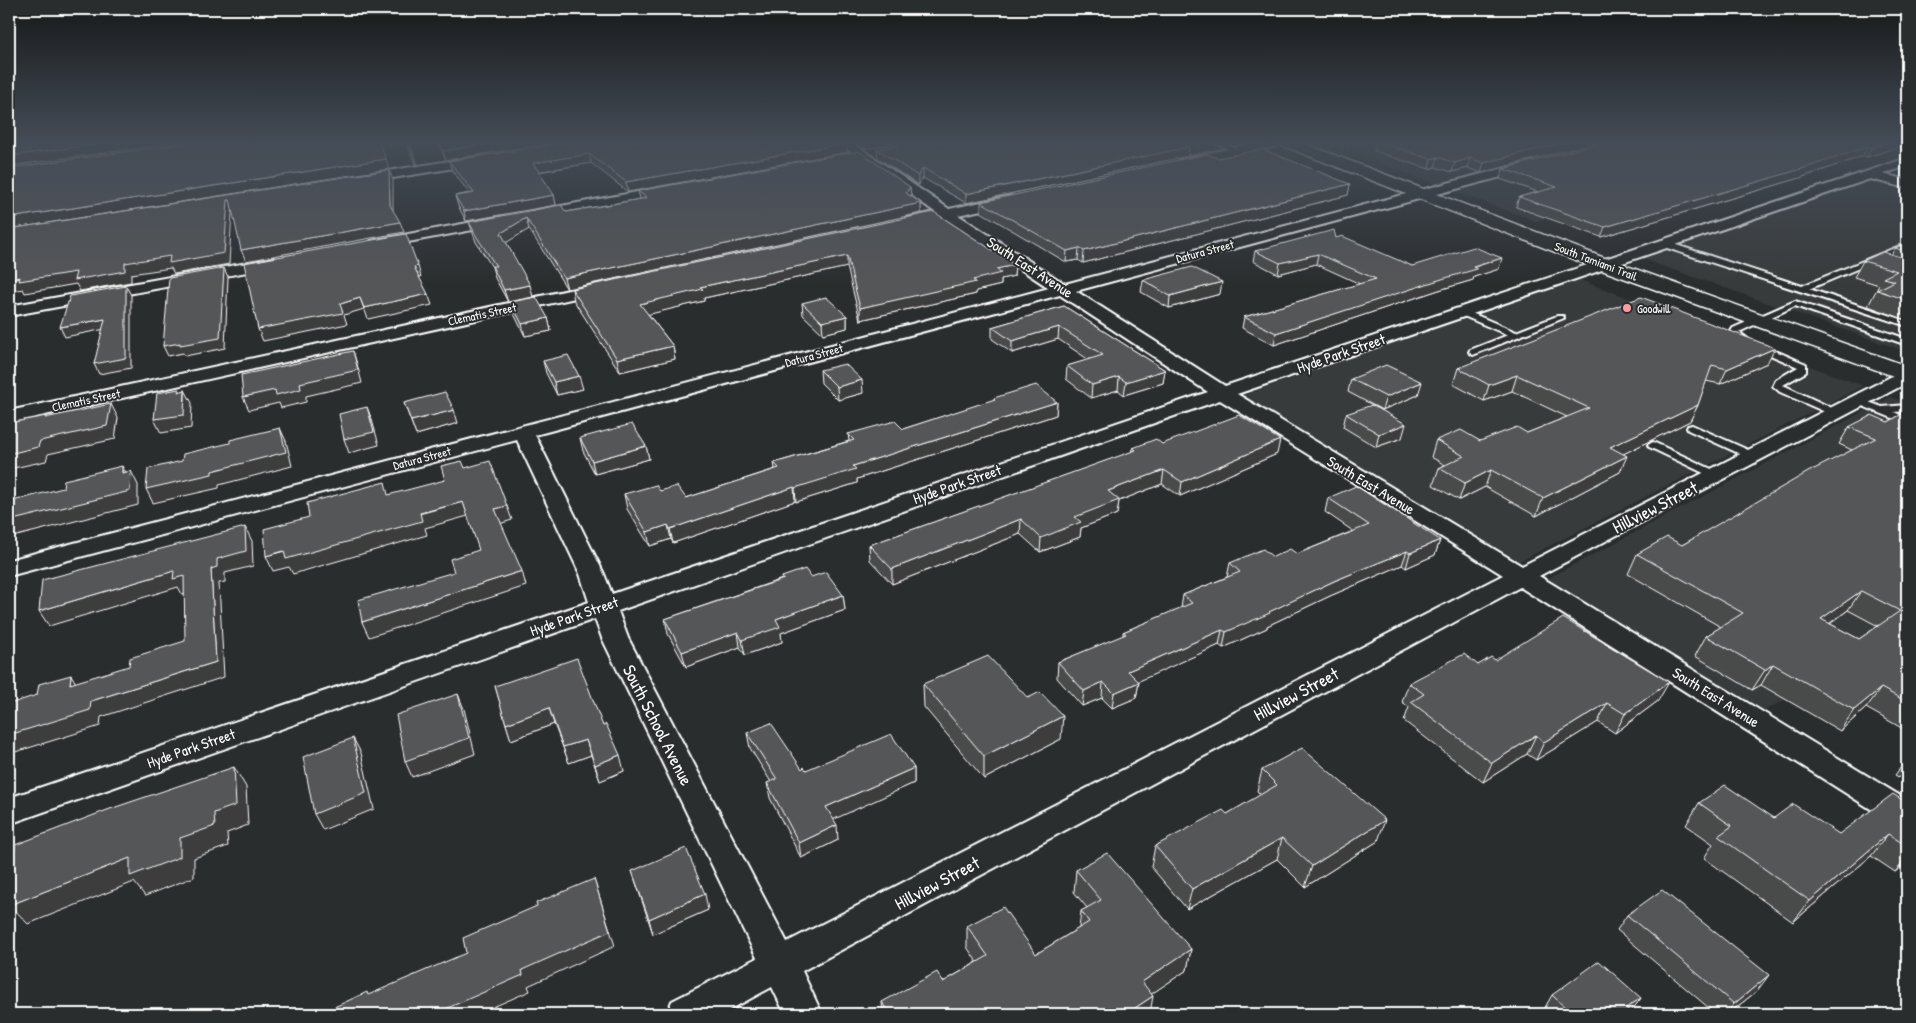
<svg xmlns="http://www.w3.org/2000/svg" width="1916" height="1023" viewBox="0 0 1916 1023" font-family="'Patrick Hand',sans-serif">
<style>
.built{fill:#373a3b}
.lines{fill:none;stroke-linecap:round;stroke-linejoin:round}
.stream{stroke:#a6a7a7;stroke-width:4.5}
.service-casing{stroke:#fff;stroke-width:4}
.minor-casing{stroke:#fff;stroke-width:4}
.primary-casing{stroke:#fff;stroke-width:3}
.service{fill:#2a2d2e;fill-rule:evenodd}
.minor{fill:#2a2d2e;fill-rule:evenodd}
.primary{fill:#2a2d2e;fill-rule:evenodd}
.wall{fill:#494b4c;stroke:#fff;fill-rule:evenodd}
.shaded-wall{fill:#3c3d3e;stroke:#fff}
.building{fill:#555758;stroke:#fff;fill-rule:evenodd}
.poi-dot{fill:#ff9aa2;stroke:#2a2d2e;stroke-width:2}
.labels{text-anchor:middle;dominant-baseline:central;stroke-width:4;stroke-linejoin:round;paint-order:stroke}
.far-street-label{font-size:12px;fill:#fff;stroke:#2a2d2e}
.far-poi-label{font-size:12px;fill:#fff;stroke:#2a2d2e;text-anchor:start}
.street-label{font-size:15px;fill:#fff;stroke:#2a2d2e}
.near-street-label{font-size:18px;fill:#fff;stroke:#2a2d2e}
</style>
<rect width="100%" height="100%" fill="#2a2d2e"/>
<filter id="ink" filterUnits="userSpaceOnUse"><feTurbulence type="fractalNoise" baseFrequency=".02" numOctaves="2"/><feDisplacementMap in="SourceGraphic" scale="10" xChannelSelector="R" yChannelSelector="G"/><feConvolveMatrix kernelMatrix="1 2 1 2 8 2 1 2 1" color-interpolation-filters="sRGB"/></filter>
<g filter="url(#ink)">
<path class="built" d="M1153,142h81l10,4 -56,12z
M1320,142h74l92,31 -48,12z
M1500,178l81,30 -45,13 -84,-30z
M1875,179l32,8v163l-3,1 -264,-93z
M1578,279l285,107 -347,177 -276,-167z
M1891,397l16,6v258l-25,-12 -122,64 -215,-133z"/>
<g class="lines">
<path class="stream" d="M408,142l9,24"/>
<defs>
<path id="service" d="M1214,142h8l19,9 -5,1z
M1661,242h6l135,44 105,-43v5l-98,41 98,32v5l-246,-80z
M1795,301l112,38v6l-112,-39 -56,26 9,7v4h-6l-12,-10 3,-5z
M1462,309l54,23 41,-16h6l1,2 -91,37 -4,-3 1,-2 38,-15 -49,-21 -1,-2z
M1759,344l47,20v8l-23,13 55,26 2,2 -2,2h-6l-52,-23 -7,-6 3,-6 22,-13 -42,-18 -1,-2z
M1858,398l24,9 25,-2v6l-13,1 13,6v6l-52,-21 -2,-2 2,-2z
M1692,425l65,29 1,2 -1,2h-8l-61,-28 -1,-2 1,-2z
M1653,442l67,31 1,2 -1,2h-8l-63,-30 -1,-2z"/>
<path id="minor" d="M837,142h14l98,67 60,-13 5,1 2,3 -2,3 -56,12 107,69 462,-122h8l2,3 -2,3 -459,123 149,95 682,-228v8l-24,8 24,6v8l-37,-9 -633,215 285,172 378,-194 7,-2v13l-368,193 368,224v29l-11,-4 -376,-238 -718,384 20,43h-37l-13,-27 -50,27h-55l5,-13 85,-43 -155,-320 -7,-19 -586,205v-26l580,-196 -9,-28 -63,-134 -508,136v-16l1040,-272 -105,-70 -33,7 -5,-1 -2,-3 2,-3 29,-6zM1060,295l148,97 -596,202 -8,-20 -69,-139zM1220,400l283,175 -716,367 -159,-304 -10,-27z
M1260,142h23l-6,4 -95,21 -6,-4 6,-4z
M481,156l4,1 2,3 -2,3 -123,20 -6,-4 6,-4z
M670,186l7,4 -2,3 -141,26 -7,-4 7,-4z
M500,217l5,1 2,3 -2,3 -129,24 -5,-1 -2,-3 2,-3 5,-1z
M274,258l5,2 3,3 -3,3 -270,50v-10z
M601,283l6,2 2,3 -2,3 -598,132v-12z"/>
<path id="primary" d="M1279,142h21l310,118 297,106v15l-311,-113 -315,-123z"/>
</defs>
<use href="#service" class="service-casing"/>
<use href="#minor" class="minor-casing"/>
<use href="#primary" class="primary-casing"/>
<use href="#service" class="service"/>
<use href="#minor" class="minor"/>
<use href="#primary" class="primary"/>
</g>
<path class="wall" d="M437,142h120l-111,18z
M571,142l276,10 -219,40 -37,-29 -52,9 15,23 2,10 -90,16 -8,-15 -3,-10 14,-3 -17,-23 -3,-9z
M855,142h47l-38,7z
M1376,142h221l-116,31 -13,-5 -16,4 -17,-5 -6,2 -55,-18z
M1907,142v2l-40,13 -4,-1 -63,22 -199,59 -85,-30 3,-10 19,-5 -38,-13 3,-10z
M1189,147l-1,9 -222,47 -43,-25 -5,7 -40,-27 -1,-9z
M1218,158l132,26 -2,11 -265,68 -5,-3 -12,2 -85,-50v-10z
M910,187l1,9 10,7v10l-354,76 -38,-60 -23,13 27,55 -25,5 -13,-24 -3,-11 -16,-25 -7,-20 97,-10 74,-13 -2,-8z
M934,212l81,53 -1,11 -13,3v6l-25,6v3l-116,26 -13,-53 -143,31v3l-56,13 25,32 2,13 -55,13 -46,-71 -2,-12z
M1336,238l76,28 87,3 -25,8 -1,3 -34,10 -165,55 -32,-17 2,-11 116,-33 -44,-20 -38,10 -25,-13 2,-10z
M1907,244v76l-39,-14 11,-21 -25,-8 9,-16 28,-6 4,-7z
M1143,280l77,14 -51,14 -28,-16z
M511,302l37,16 3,13 -26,5 -11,-22z
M802,303l45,13v12l-24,6 -20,-19z
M1064,306l101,64 -2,13 -39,12 -6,-5 -27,8 -25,-19 1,-13 22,-6 -31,-21 -46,14 -20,-14v-12z
M543,361l40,28 -26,6 -11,-22z
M1767,363l-47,21 -14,-3 -8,24 -8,16 -67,33 -3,18 -84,44 -51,-29 -26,13 -26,-15 6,-17 6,-3 -14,-8 5,-17 44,1 47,-8 40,-16 -55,-26 -28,10 -31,-17 5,-16z
M820,370l43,23 -25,7 -17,-17z
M1351,379l67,16 -36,15 -34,-18z
M994,398l63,4 -1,13 -199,64v4l-61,19 -1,-1 -122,42 -2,-4 -21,7 -23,-37 -3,-15 36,-3 26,7 89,-29 -1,-6 75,-22 -1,-7 55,-5 91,-29z
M404,403l54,20 -42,12z
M1907,411v320l-41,-23 -26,23 -79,-46 -9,5 -57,-34 11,-20 15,-9 -93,-53 9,-20 45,-9 170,-95 -13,-6 10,-17 39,-5zM1848,610l30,16 -19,13 -29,-15z
M1346,414l56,24 -26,9 -33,-20z
M580,438l66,8 3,13 -54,15 -12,-23z
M1162,444l115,10 -97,42 -18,-12 -43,17 -2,13 -36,14 -1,9 -40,15 -20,-18 -128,50 -22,-24 -1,-15 263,-93 1,-4z
M1328,498l112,42 -5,15 -29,13 -4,-3 -72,31 -63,30v2l-44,20 -4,-3 -81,36 1,1 -3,16 -24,10 -10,-10 -20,8 -25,-28 1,-16 65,-26v-4l58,-24 2,-13 44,-18 3,-14 67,-9 56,-23 -28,-19z
M782,577h29l32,18 2,15 -64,23 1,9 -37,13 -5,-8 -54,20 -18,-33 -3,-15 117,-40z
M1495,660l163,41 -43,32 -17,-11 -62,38 -9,-6 -44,28 -79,-61 5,-14 -7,-5 7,-19z
M923,684l105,14 33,41 -77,40 -60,-72z
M495,686l108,40 21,45 -24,10 -9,-26 -22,8 -15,-39 -43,16 -5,-16z
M747,733l55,36 4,1 108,-2v15l-81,36 5,21 -37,18 -31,-60 -3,-15 4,-1 -21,-34z
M1907,759v23l-12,-7z
M1262,770l116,71 -73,46 -28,-28 -90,50 -36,-42 4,-21 72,-32 34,-19 -4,-4z
M1699,803l75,15 65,16 68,-31v59l-12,10 -24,-16 -78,66 -89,-64 9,-14 -27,-19z
M1076,870l115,79 -4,21 -36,24 -1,20h-267l-1,-12 61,-20 34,-20 -10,-15v-21l69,28 43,-26 2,-17 6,-3 -13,-16z
M632,871l76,39 -55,24z
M1627,915l130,76 -29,23h-12l-99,-84z
M1552,995l89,3 -11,14 3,2h-87l-3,-3z"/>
<path class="shaded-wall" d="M113,142h71l-175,24v-10z
M499,142h58l-111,18 -3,-9z
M864,142h38l-38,7z
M1564,142h33l-116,31 3,-10z
M1888,142h19v2l-40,13 4,-9z
M847,143v9l-219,40 -2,-10z
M1189,147l-1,9 -222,47v-9z
M1867,147l-4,9 -63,22 -199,59 4,-10z
M589,154l2,9 -56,9 -2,-9z
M1438,157l-3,10 -6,2 2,-10z
M1470,158l-2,10 -16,4 3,-9z
M386,159l3,10 -380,60v-11z
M923,168v10l-5,7v-9z
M389,170l4,10v35l-3,-10z
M1350,184l-2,11 -265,68 1,-12z
M910,187l1,10 -5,-4z
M554,195l2,10 -90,16 -2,-10z
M228,200h2l5,10 -3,1 -3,53 -55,10 -3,-6 -40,6v8l-51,9 -4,-7 -51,9 -2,-4 -14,3v-13l116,-16z
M921,203v10l-354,76 -3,-11z
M526,218l3,11 -25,15 -3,-11z
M400,222l4,10 -158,29 -5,-11z
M1079,248l-1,12 -12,2 1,-11z
M1318,254l-2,10 -38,10 2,-11z
M847,256v11l-143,31v3l-62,15 -2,-12 60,-17z
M1502,258l-3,11 -25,8 -1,3 -34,10 -165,55 2,-12z
M1015,265l-1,11 -13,3v6l-25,6v3l-116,26v-12l113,-28 23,-11z
M418,266l3,11h-4l-3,-10z
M224,268l4,9 -3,71 -40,8 -2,-3 -15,3 -5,-10z
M1222,282l-2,12 -51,14 1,-12z
M530,285l3,12 -25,5 -4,-12z
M126,286l5,9v73l-32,6 -5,-10z
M428,294l4,11 -64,14 -4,-11z
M360,298l4,11 -20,6 3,9 -84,17 -5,-12z
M847,316v12l-24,6 -1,-12z
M548,318l3,13 -26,5 -3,-12z
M105,319l5,9 -45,9 -5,-10z
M1059,327l-1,12 -46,14v-12z
M673,346l2,13 -55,13 -3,-13z
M1775,348l-8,15 -47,21 7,-15z
M353,351l4,13 5,19 -56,13v6l-25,6 -2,-5 -30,7 -6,-13 57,-14z
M1165,370l-2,13 -39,12 2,-13z
M1517,375l-5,16 -28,10 5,-16z
M579,376l4,13 -26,6 -3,-13z
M1119,377l-1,13 -27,8 1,-13z
M862,380l1,13 -25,7 -1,-13z
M1422,382l-4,13 -36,15 4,-13z
M179,389l6,12v-11l7,13 -1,25 -30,5 -7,-14 24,-27z
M1057,402l-1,13 -199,64v4l-61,19 -1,-14 58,-22z
M111,404l7,14 -3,21 -67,15 -2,7 -37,8v-15z
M1698,405l-8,16 -87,43 7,-17z
M367,407l5,13 7,25 -30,8 -5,-14z
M454,410l4,13 -42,12 -5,-14z
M1406,424l-4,14 -26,9 3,-13z
M280,428l6,13 6,25 -73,19v3l-66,15 -7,-14z
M1280,440l-3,14 -97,42 2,-14z
M646,446l3,13 -54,15 -3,-13z
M1627,456l-7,16 -84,44 7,-18z
M122,466l8,13 -8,-6z
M1164,470l-2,14 -43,17 -2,13 -36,14 -1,9 -40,15 1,-14 34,-21 33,-26z
M1491,470l-6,17 -26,13 6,-17z
M131,471l7,14v20l-129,33v-17z
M794,487l1,14 -122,42 -3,-14z
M463,502l5,14 -43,12 2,7 -134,39 -4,-7 -16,4 -7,-15z
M507,506l5,14 -13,4 -4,-15z
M1021,519l-1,15 -128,50v-15z
M668,525l3,14 -21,7 -3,-14z
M245,527l7,14 1,25 -28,7v9l-6,1 5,94 -123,40 -1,9 -88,27 -3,-4v-14l82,-34 125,-39 -5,-93 6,-10z
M1440,540l-5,15 -29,13 4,-15z
M1407,551l-5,14 -72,31 -63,30v2l-44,20 3,-16 108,-51z
M174,571l10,5 8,15 -10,3 -4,-7 -129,39 -10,-15z
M522,571l4,15 -157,51 -7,-15z
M1861,591l-13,19 -40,29 13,-20z
M843,595l2,15 -64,23 1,9 -37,13 -3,-15 34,-21z
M1222,630l-3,15 -93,42 2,-16z
M738,632l2,15 -54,20 -4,-15z
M1773,664l-12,21 -9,5 13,-20z
M71,675l10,16 -11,-7z
M1103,682l-1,16 -20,8 2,-15z
M1139,682l-3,16 -24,10 2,-15z
M1669,682l-11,19 -43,32 10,-19z
M1881,688l-15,20 -26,23 14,-21z
M458,694l6,15 11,45 -63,23 -7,-16z
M1607,703l-9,19 -62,38 8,-18z
M549,708l5,16 -43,16 -5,-16z
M1063,716l-2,23 -77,40v-23z
M1536,735l-9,19 -44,28 9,-19z
M353,738l8,15 13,56 -51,21 -9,-16z
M586,740l5,15 -22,8 -6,-16z
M620,755l4,16 -24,10 -5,-16z
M234,767l12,20 2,38 -21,8 1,13 -34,12v19l-49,19 -11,-14 -106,42 -18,-19 170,-67 34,-25z
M914,768v15l-86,39 -2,-15z
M1385,820l-7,21 -73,46 7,-21z
M837,825l1,15 -37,18 -2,-15z
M1888,834l-17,22 -78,66 17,-21z
M1282,838l-5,21 -90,50 5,-20z
M1907,858v4l-12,10z
M594,879l21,67 -87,40 2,5 -53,23h-43l88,-44z
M705,894l3,16 -55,24 -4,-15z
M1191,949l-4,21 -49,33 4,-21z
M1769,975l-12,16 -29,23h-2l8,-10z
M1153,996l-3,18h-24z
M1641,998l-11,15 -4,-5z
M179,1009l4,5h-4z"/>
<path class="building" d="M9,142h104l-104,14z
M197,142h182l7,17 -377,59v-50z
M439,142h60l-56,9z
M571,142h275l1,1 -221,39 -37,-28 -56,9 21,32 -90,16 -9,-15 19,-3 -25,-32z
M916,142h262l11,5 -223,47 -43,-26 -5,8 -41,-27z
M1379,142h185l-80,21 -14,-5 -15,5 -17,-6 -7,2z
M1605,142h283l-17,6 -4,-1 -62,21 -200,59 -86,-30 38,-10 -54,-18z
M1262,149l88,35 -266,67 -5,-3 -12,3 -86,-49 226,-48 11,4z
M859,151l51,36 -4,6 15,10 -357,75 -38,-60 -25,15 29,52 -26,5 -12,-24h4l-23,-35h1l-5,-9 92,-17 5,7 81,-14 -9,-7z
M389,170l1,35 10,17 -159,28 -11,-50h-2l-4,53 -55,10 1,-7 -45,7v8l-51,9 2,-8 -57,9 1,-4 -11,2v-50z
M934,212l81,53 -19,4 5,4 -28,7 3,2 -116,26 -13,-52 -147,31 3,2 -63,15 33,42 -56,13 -45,-70z
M1334,230l2,8 6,-2 70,30 62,-19 28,11 -29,9 4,2 -35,10 -166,54 -32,-16 132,-38 -58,-25 -38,9 -25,-12z
M406,234l12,32 -4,1 14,27 -64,14 -4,-10 -20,6 3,9 -85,16 -14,-66z
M1905,244h2v8l-12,-4z
M1883,252l24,7v41l-30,-10 18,-9 -12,-3 14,-7 -34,-10z
M1192,267l30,15 -52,14 -27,-16z
M224,268l-4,70 -40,7v-2l-17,3 6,-68z
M126,286v72l-32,6 11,-45 -45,8 10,-31z
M536,297l12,21 -26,6 -11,-22z
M826,297l21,19 -25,6 -20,-19z
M1641,297l134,51 -48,21 -15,-4 -14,40 -88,42 17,9 -84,42 -52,-28 -26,13 -26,-15 25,-12 -28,-16 25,-10 19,11 37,-14 10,6 62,-25 -72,-33 -28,10 -31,-17z
M1064,306l101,64 -39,12 -7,-5 -27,8 -25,-19 36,-11 -44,-28 -47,14 -20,-14z
M353,351l5,19 -58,13 1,6 -25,6 -1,-5 -32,7 -2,-22z
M568,355l11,21 -25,6 -11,-21z
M845,364l17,16 -25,7 -17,-17z
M1386,365l36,17 -36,15 -35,-18z
M1036,385l21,17 -204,64 3,3 -61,19 -1,-1 -124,42 -2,-4 -21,7 -23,-38 32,-9 4,6 17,-5 9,12 93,-30 -5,-5 80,-23 -6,-6 47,-13 8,8 92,-30 -1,-1z
M179,389l-1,3 7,-2 -1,25 -30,4 3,-26z
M445,392l9,18 -43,11 -7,-18z
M111,404l-4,22 -67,15 -2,6 -29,7v-31l37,-7 -1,2z
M1372,405l34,19 -27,10 -33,-20z
M367,407l7,25 -30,7 -5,-25z
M1907,411v291l-26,-14 -27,22 -81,-46 -8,6 -59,-34 37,-23 -106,-59 30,-17 15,8 126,-73 68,-34 -27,-11 23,-12 16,7zM1861,591l39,20 -41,28 -38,-20z
M1239,415l41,25 -98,42 -18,-12 -56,21 11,9 -44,17 6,5 -40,16 -20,-19 -129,50 -23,-24 267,-95 -3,-2 23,-9 6,5z
M632,424l14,22 -54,15 -12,-23z
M280,428l6,24 -74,19v3l-66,15 2,-20 34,-8 1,-7 47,-11v-3z
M462,461l3,7 25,-7 17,45 -12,3 27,62 -160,51 -4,-22 96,-28 -4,-13 29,-9 -16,-48 -43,11 2,8 -136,38 -2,-8 -18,5 -2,-27 45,-12 -2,-14 78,-21 3,13 57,-15 -4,-14z
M122,466v7l9,-2 -1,20 -121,30v-19l54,-14 1,-8z
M1356,486l84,54 -30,13 -3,-2 -73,30 -65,31 1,1 -44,19 -4,-2 -94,41 11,11 -25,11 -11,-11 -19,9 -26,-29 68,-28 -3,-2 69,-29 -9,-8 57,-23 -10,-9 33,-14 10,8 17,-8 7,5 72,-29 -41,-27z
M245,527l1,24 -29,8v8l-6,2 5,93 -125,39 -1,9 -81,25v-31l28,-9 2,-11 32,-9 -1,9 59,-18 1,-8 55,-17 -1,-65 -11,3 1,-8 -135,40 3,-31z
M805,569l6,8 15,-5 17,23 -67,24 4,8 -38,13 -4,-8 -56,20 -17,-33 119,-40 -2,-2z
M1563,618l106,64 -44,32 -18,-11 -63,39 -8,-7 -44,28 -81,-61 13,-8 -15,-11 55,-29 14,11 13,-8 4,3z
M988,656l40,42 12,-6 23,24 -79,40 -61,-72z
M577,658l26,68 3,-2 14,31 -25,10 -9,-25 -23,7 -14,-39 -43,16 -11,-38z
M458,694l11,44 -64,23 -9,-46z
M771,723l31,46 2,-2 2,3 85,-36 23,34 -88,39 11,18 -38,18 -32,-60 10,-4 -30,-46z
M353,738l13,55 -52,21 -11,-57z
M1302,748l83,72 -73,46 -30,-28 -90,51 -37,-43 68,-36 4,4 50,-29 -15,-15z
M234,767l2,38 -22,8 1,13 -35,12v19l-50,19v-18l-120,47 5,-60 95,-36z
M1725,785l49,33 19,-14 46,30 54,-40 14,9v43l-19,-12 -78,67 -92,-65 14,-10 -33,-23z
M686,848l19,46 -56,25 -17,-48z
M1107,853l84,96 -49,33 11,14 -27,18h-237l-7,-12 55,-30 6,10 45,-26 -21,-30 36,-19 33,47 53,-32 -8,-11 20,-11 -25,-30z
M594,879l16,52 -88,39 1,5 -89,39h-115l48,-22 1,3 98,-42 -3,-15 74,-32 -1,-3z
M1662,890l107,85 -35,29 -107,-89z
M1599,961l42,37 -15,10 7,6h-61l-20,-19z
M179,1009v5h-12z"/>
</g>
<linearGradient id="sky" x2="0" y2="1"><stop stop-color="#171919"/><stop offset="0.5" stop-color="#444c57"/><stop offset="1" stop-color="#444c57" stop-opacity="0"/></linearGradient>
<rect width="1916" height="285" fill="url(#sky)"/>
<circle class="poi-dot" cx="1627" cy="308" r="5"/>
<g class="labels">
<g class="far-street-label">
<text transform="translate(1205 251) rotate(-15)">Datura Street</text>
<text transform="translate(1596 261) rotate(21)">South Tamiami Trail</text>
<text transform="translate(482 314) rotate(-12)">Clematis Street</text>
<text transform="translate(814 355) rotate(-15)">Datura Street</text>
<text transform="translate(86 400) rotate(-12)">Clematis Street</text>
<text transform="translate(422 458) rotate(-15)">Datura Street</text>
</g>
<g class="far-poi-label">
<text x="1637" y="308">Goodwill</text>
</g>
<g class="street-label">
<text transform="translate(1030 267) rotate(33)">South East Avenue</text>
<text transform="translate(1341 353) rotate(-19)">Hyde Park Street</text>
<text transform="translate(957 484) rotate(-19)">Hyde Park Street</text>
<text transform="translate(1371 485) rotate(31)">South East Avenue</text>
<text transform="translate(574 616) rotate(-19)">Hyde Park Street</text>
<text transform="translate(1716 697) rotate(32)">South East Avenue</text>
<text transform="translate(191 748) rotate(-19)">Hyde Park Street</text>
</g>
<g class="near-street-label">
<text transform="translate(1655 507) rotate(-27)">Hillview Street</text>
<text transform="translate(1296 694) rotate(-28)">Hillview Street</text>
<text transform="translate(658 725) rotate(63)">South School Avenue</text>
<text transform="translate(937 883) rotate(-28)">Hillview Street</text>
</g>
</g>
<rect width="1916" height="1023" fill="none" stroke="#2a2d2e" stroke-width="30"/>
<rect x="15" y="15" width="1886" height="993" fill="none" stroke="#fff" stroke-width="2" filter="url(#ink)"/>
</svg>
